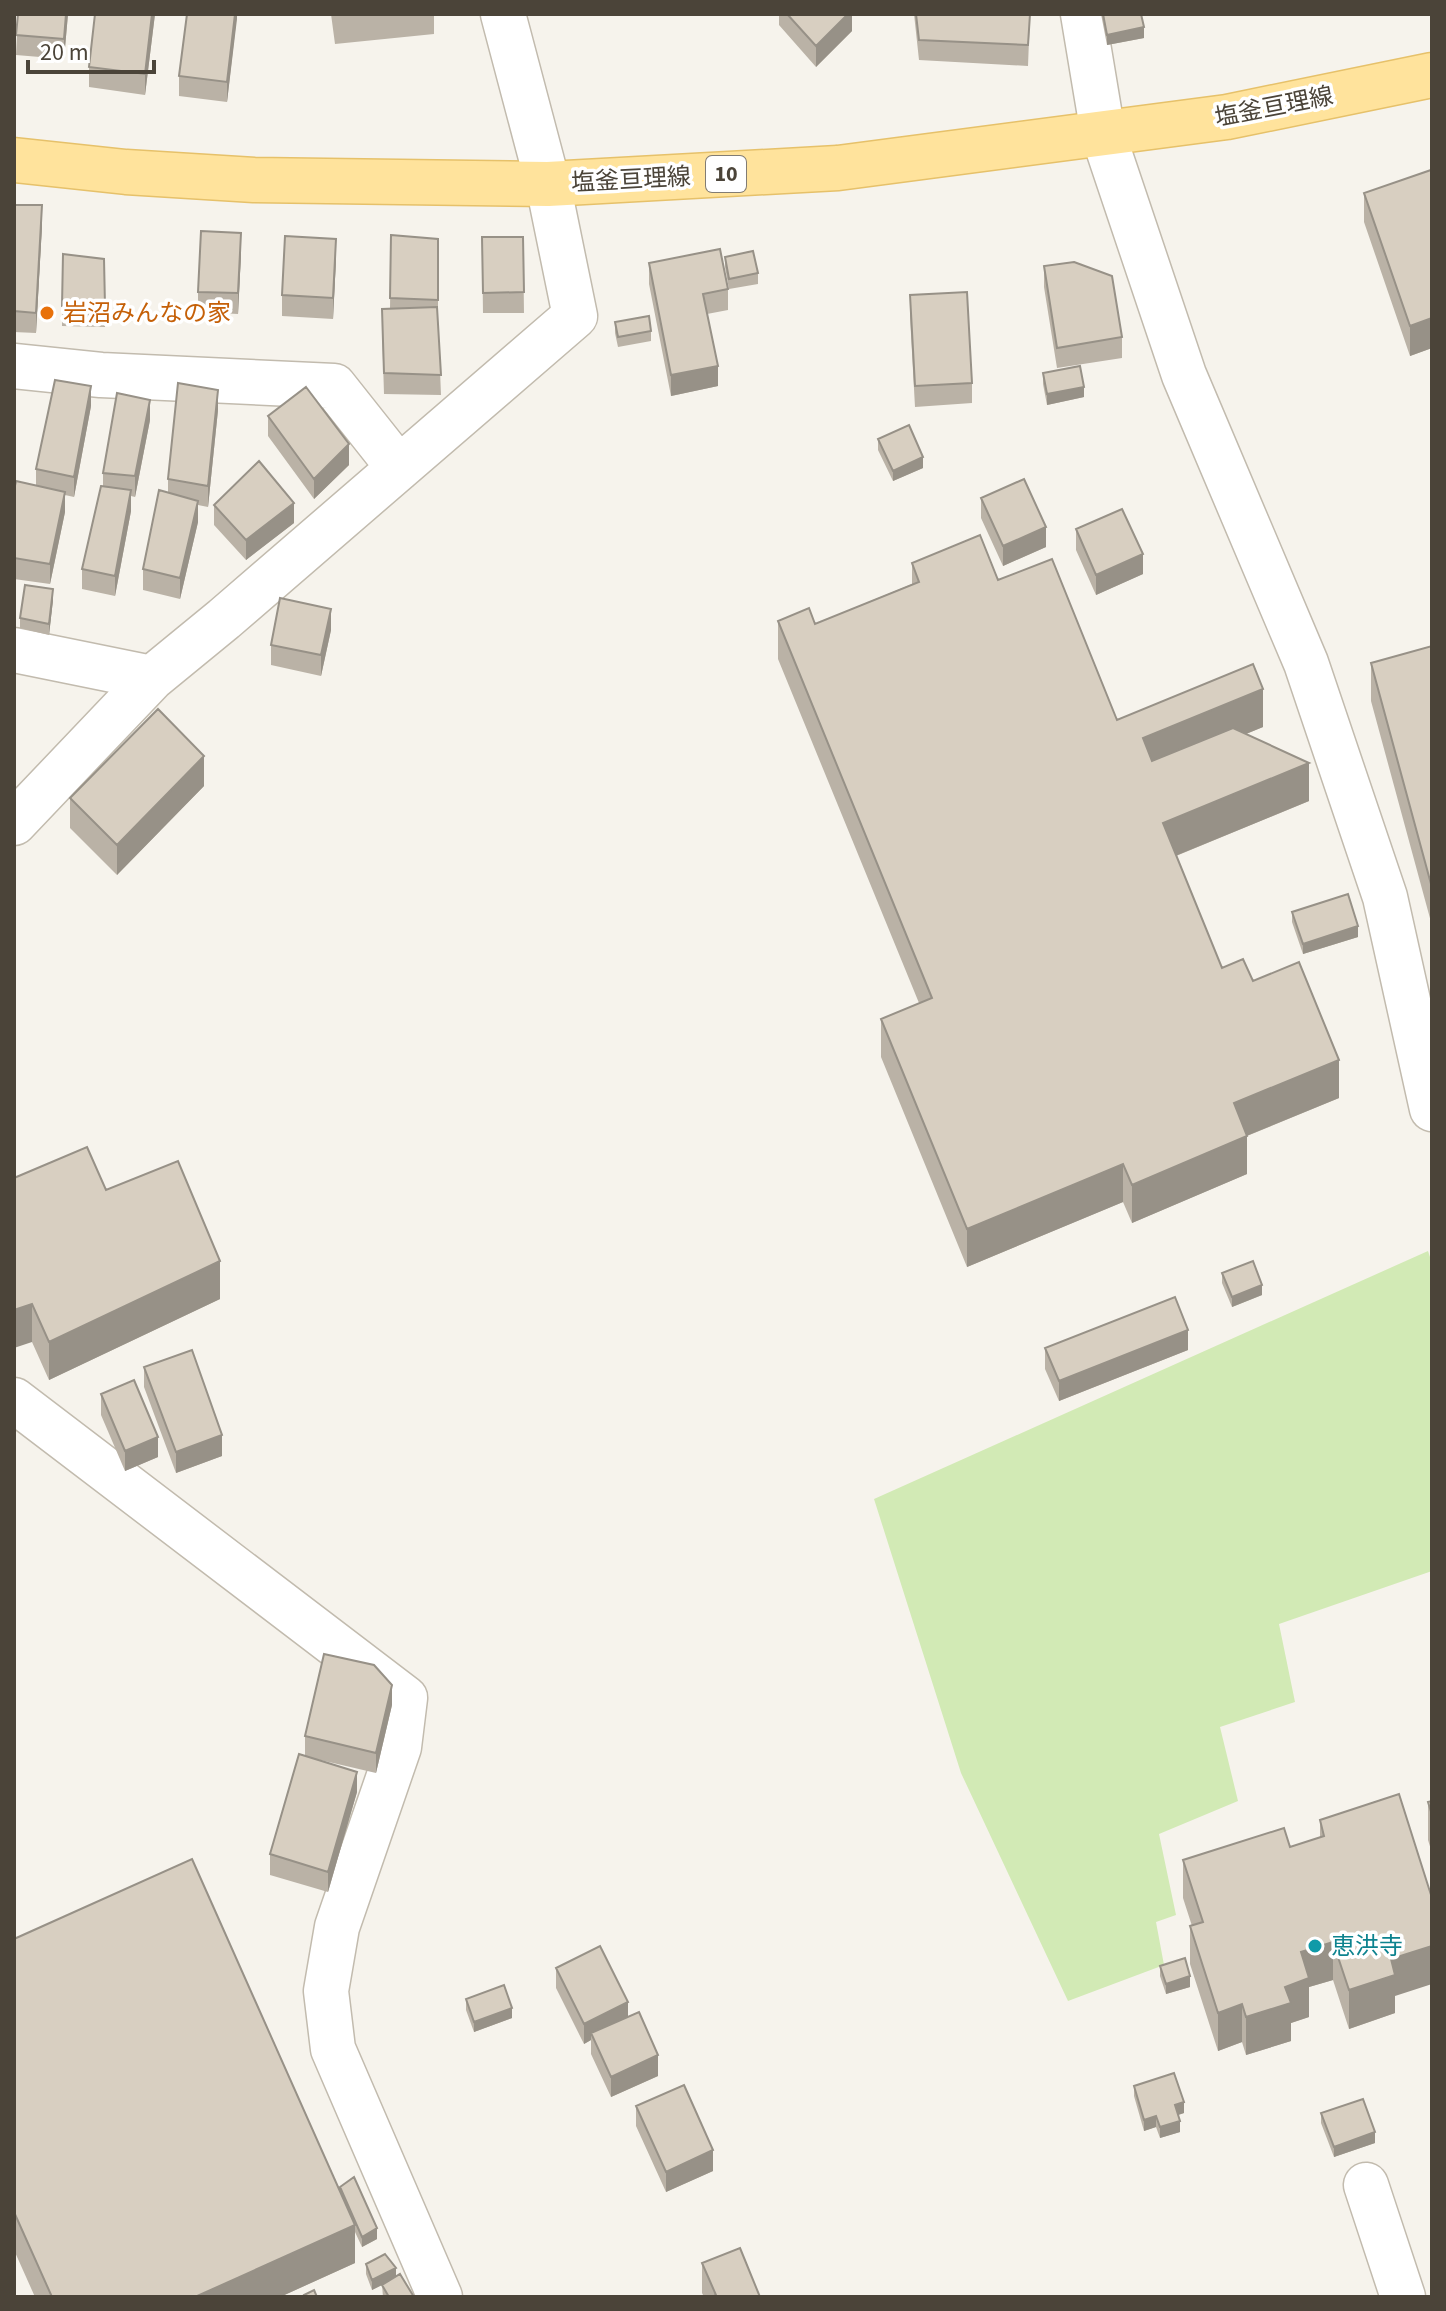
<svg xmlns="http://www.w3.org/2000/svg" width="1446" height="2311" viewBox="0 0 1446 2311" font-family="'Source Sans 3','Noto Sans JP',sans-serif">
<style>
.green{fill:#d2eab5}
.lines{fill:none;stroke-linecap:round;stroke-linejoin:round}
.minor-casing{stroke:#c2bbae;stroke-width:47}
.major-casing{stroke:#e6c16a;stroke-width:47}
.minor{stroke:#fff;stroke-width:44}
.major{stroke:#ffe39c;stroke-width:44}
.wall{fill:#bab2a6}
.shaded-wall{fill:#979187}
.building{fill:#d8cfc1;stroke:#979187;stroke-width:2}
.food-dot{fill:#e8710a;stroke:#fff;stroke-width:3}
.culture-dot{fill:#0f9aa8;stroke:#fff;stroke-width:3}
.labels{text-anchor:middle;dominant-baseline:central;stroke-width:7;stroke-linejoin:round;paint-order:stroke}
.shield{fill:#fff;stroke:#817c74;stroke-width:2}
.shield-label{font-size:22px;font-weight:bold;fill:#4b4439}
.street-label{font-size:24px;fill:#4b4439;stroke:#fff}
.food-label{font-size:24px;fill:#c56008;stroke:#fff;text-anchor:start}
.culture-label{font-size:24px;fill:#0d838f;stroke:#fff;text-anchor:start}
</style>
<rect width="100%" height="100%" fill="#f6f3ec"/>
<path class="green" d="M1428,1251l4,12v308l-153,53 16,78 -75,25 18,74 -79,33 17,81 -20,7 8,43 -96,36 -107,-228 -87,-274z"/>
<g class="lines">
<defs>
<path id="minor" d="M1083,14l20,120 81,241 122,288 79,234 47,212
M14,366l87,9 233,11 65,82
M14,650l138,28
M14,823l138,-145 72,-59 351,-303 -27,-132 -45,-170
M14,1400l391,298 -6,49 -62,180 -11,64 7,58 107,248
M1366,2185l37,112"/>
<path id="major" d="M14,160l112,12 128,8 294,4 290,-16 389,-51 205,-42"/>
</defs>
<use href="#minor" class="minor-casing"/>
<use href="#major" class="major-casing"/>
<use href="#minor" class="minor"/>
<use href="#major" class="major"/>
</g>
<path class="wall" d="M18,14h50l-4,45 -48,-4z
M95,14h60l-10,81 -56,-8v-20z
M237,14l-10,88 -48,-6v-20z
M331,14h103v20l-99,10z
M779,14h73v17l-36,36 -37,-42z
M914,14h116l-2,52 -109,-6z
M1101,14h40l3,24 -37,7z
M1432,172v176l-22,8 -46,-134v-29z
M14,205l28,21 -6,107 -22,-1z
M391,235l47,4v82l3,74 -57,-1 -2,-65 8,-20z
M482,237h41l1,76h-41z
M63,254l41,5 1,68 -43,-1z
M241,254l-3,60 -40,-2v-20z
M725,257l33,16v11l-29,5 -4,-22z
M336,259l-3,60 -51,-3v-21z
M649,263l79,26v21l-21,4 11,72 -47,10 -22,-112z
M1044,266l78,71v21l-65,10 -13,-81z
M910,295l62,88v20l-57,4 -5,-91z
M615,322l36,9v10l-33,6 -3,-14z
M1043,373l41,24 -37,8 -4,-21z
M91,406l-17,91 -9,-2v17l-15,72 -36,-5v-89l22,-5v-16z
M218,410l-10,97 -10,-2v17l-18,77 -37,-9v-21l25,-77v-13z
M268,416l81,49 -35,34 -46,-63z
M150,420l-15,77 -4,-1v15l-16,85 -33,-7v-20l21,-83v-13z
M878,439l45,29 -30,13 -15,-31z
M981,498l65,49 -43,19 -22,-48z
M214,505l80,18 -48,37 -32,-35z
M1076,529l67,45 -47,21 -20,-45z
M912,563l86,17 119,140 146,7 -17,7 63,67 -133,55 46,112 31,13 86,117 -92,38v38l-115,49 -9,-21 -156,65 -86,-210v-38l38,-16 -141,-344v-38l37,3 97,-40z
M53,600l-4,35 -29,-7v-10z
M331,630l-10,46 -50,-11v-20z
M1432,646l-1,276 -60,-221v-38z
M204,786l-87,89 -47,-47v-30z
M1292,912l66,25 -55,17 -11,-32z
M14,1178l92,12 114,109 -171,81 -17,-38z
M1222,1273l40,22 -30,12 -10,-24z
M1045,1348l143,2 -129,51 -14,-32z
M144,1367l78,89 -46,17 -32,-86z
M101,1394l57,63 -33,14 -24,-56z
M392,1705l-16,68 -60,-14 41,33 -29,100 -58,-17v-21l35,-98v-20z
M1432,1801v52l-4,-13v-38z
M1320,1820l75,176v17l-46,16 -16,-49 -24,7v30l-18,6v18l-45,14 -4,-13 -24,9 -28,-87v-38h2l-9,-28v-38l107,-13 30,-10z
M14,1939l326,253v-5l37,52 -15,8 -7,-15v31l-75,34h-245l-21,-47z
M1160,1966l30,21 -24,7 -6,-18z
M556,1968l72,49 30,59 -47,21 -20,-43v-14l-7,4 -28,-56z
M466,1999l46,19 -38,14 -8,-22z
M1134,2086l50,27 -6,2 2,17 -20,6 -4,-11 -12,4 -10,-35z
M636,2106l77,65 -47,21 -30,-66z
M1321,2113l54,30 -41,14 -13,-34z
M702,2263l58,34h-56l-2,-4z
M366,2264l30,12 18,21h-31l-1,-12 -10,5 -6,-16z"/>
<path class="shaded-wall" d="M66,14h2l-4,45v-20z
M152,14h3l-10,81v-21z
M235,14h2v5l-10,83v-20z
M848,14h4v17l-36,36v-21z
M1144,27v11l-37,7v-10z
M42,205v21l-6,107v-20z
M241,233v21l-3,60v-21z
M336,239v20l-3,60v-21z
M1432,318v30l-22,8v-30z
M718,366v20l-47,10v-21z
M91,386v20l-17,91v-20z
M1084,387v10l-37,8v-11z
M218,390v20l-10,97v-21z
M15,396v21l-1,11v-20z
M150,400v20l-15,77v-21z
M349,444v21l-35,34v-20z
M923,457v11l-30,13v-10z
M131,490v21l-16,85v-20z
M65,492v20l-15,72v-20z
M198,501v21l-18,77v-21z
M294,503v20l-48,37v-20z
M1046,527v20l-43,19v-20z
M1143,554v20l-47,21v-20z
M53,589v11l-4,35v-11z
M331,609v21l-10,46v-21z
M1263,689v38l-120,49v-38z
M204,756v30l-87,89v-30z
M1309,763v38l-146,60v-38z
M1431,884h1l-1,38z
M1358,926v11l-55,17v-10z
M1339,1060v38l-105,43v-38z
M1247,1136v38l-115,49v-38z
M1123,1164v38l-156,65v-38z
M220,1261v38l-171,81v-38z
M1262,1285v10l-30,12v-10z
M32,1304v38l-18,6v-38z
M1188,1330v20l-129,51v-20z
M222,1435v21l-46,17v-21z
M158,1437v20l-33,14v-20z
M392,1685v20l-16,68v-20z
M357,1772v20l-29,100v-20z
M1333,1942v38l-24,7v30l-18,6v18l-45,14v-38l39,-30 16,-35z
M1432,1946v38l-37,12v17l-46,16v-39l42,-31z
M1190,1976v11l-24,7v-10z
M628,2002v20l-37,11v7l-7,4v-20z
M1242,2004v38l-24,9v-38z
M512,2008v10l-38,14v-10z
M658,2055v21l-47,21v-20z
M1184,2102v11l-9,3v-11z
M1156,2116v11l-12,4v-11z
M1180,2121v11l-20,6v-11z
M1375,2132v11l-41,14v-10z
M713,2150v21l-47,21v-20z
M355,2225v38l-75,34h-85z
M377,2228v11l-15,8v-10z
M396,2268v10l-24,12v-10z"/>
<path class="building" d="M18,14h48l-2,25 -48,-4z
M95,14h57l-7,60 -56,-7z
M187,14h48l-8,68 -48,-6z
M787,14h61l-32,32z
M916,14h114l-2,31 -109,-5z
M1103,14h38l3,13 -37,8z
M1431,170l1,148 -22,8 -46,-133z
M14,205h28l-6,108 -22,-2z
M201,231l40,2 -3,60 -40,-1z
M391,235l47,4v61l-48,-2z
M285,236l51,3 -3,59 -51,-3z
M482,237h41l1,55 -41,1z
M720,249l8,40 -25,5 15,72 -47,9 -22,-112z
M753,251l5,22 -29,6 -4,-22z
M63,254l41,5 1,47h-43z
M1074,262l38,14 10,61 -65,11 -13,-82z
M967,292l5,91 -57,3 -5,-91z
M437,307l4,68 -57,-2 -2,-64z
M649,316l2,15 -33,6 -3,-15z
M1080,366l4,21 -37,7 -4,-21z
M55,380l36,6 -17,91 -38,-8z
M178,383l40,7 -10,96 -40,-7z
M306,387l43,57 -35,35 -46,-63z
M117,393l33,7 -15,76 -32,-3z
M909,425l14,32 -30,14 -15,-32z
M259,461l35,42 -48,37 -32,-35z
M1024,479l22,48 -43,19 -22,-48z
M16,481l49,11 -15,72 -36,-6v-68z
M101,486l30,4 -16,86 -33,-7z
M159,490l39,11 -18,77 -37,-9z
M1122,509l21,45 -47,21 -20,-46z
M980,535l18,45 54,-21 65,161 136,-56 10,25 -120,49 9,23 81,-33 76,35 -146,60 59,145 21,-9 10,22 46,-19 40,98 -105,43 13,33 -115,49 -9,-21 -156,65 -86,-210 51,-21 -154,-377 31,-13 6,16 104,-42 -7,-19z
M25,585l28,4 -4,35 -29,-6z
M280,598l51,11 -10,46 -50,-10z
M1432,646v238h-1l-60,-221z
M158,709l46,47 -87,89 -47,-47z
M1348,894l10,32 -55,18 -11,-32z
M87,1147l19,43 72,-29 42,100 -171,81 -17,-38 -18,6v-132z
M1253,1261l9,24 -30,12 -10,-24z
M1175,1297l13,33 -129,51 -14,-33z
M192,1350l30,85 -46,17 -32,-85z
M134,1380l24,57 -33,14 -24,-57z
M324,1654l50,11 18,20 -16,68 -71,-17z
M299,1754l58,18 -29,100 -58,-18z
M1399,1794l32,101 1,-1v52l-41,13 4,16 -46,15 -16,-48 -32,10 8,26 -24,9 6,16 -45,14 -4,-13 -24,9 -28,-87 13,-4 -20,-62 101,-32 6,19 34,-11 -4,-16z
M1432,1801v14l-4,-13z
M192,1859l163,366 -160,72h-143l-38,-85v-273z
M600,1946l28,56 -44,22 -28,-56z
M1185,1958l5,18 -24,8 -6,-18z
M504,1985l8,23 -38,14 -8,-23z
M639,2012l19,43 -47,22 -20,-44z
M1174,2073l10,29 -9,3 5,16 -20,6 -4,-11 -12,4 -10,-34z
M684,2085l29,65 -47,22 -30,-66z
M1363,2099l12,33 -41,15 -13,-34z
M354,2177l23,51 -15,9 -22,-50z
M740,2248l20,49h-48l4,-2 -14,-32z
M385,2254l11,14 -24,12 -6,-16z
M400,2274l14,23h-25l-7,-12z
M314,2290l3,7h-12l-1,-2z"/>
<circle class="food-dot" cx="47" cy="313" r="8"/>
<circle class="culture-dot" cx="1315" cy="1946" r="8"/>
<g class="labels">
<rect class="shield" x="706" y="156" width="40" height="36" rx="6"/>
<g class="shield-label">
<text x="726" y="174">10</text>
</g>
<g class="street-label">
<text transform="translate(1274 107) rotate(-11)">塩釜亘理線</text>
<text transform="translate(631 180) rotate(-3)">塩釜亘理線</text>
</g>
<g class="food-label">
<text x="63" y="313">岩沼みんなの家</text>
</g>
<g class="culture-label">
<text x="1331" y="1946">恵洪寺</text>
</g>
</g>
<rect width="1446" height="2311" fill="none" stroke="#4b4439" stroke-width="32"/>
<path d="M28 60v12h126v-12" fill="none" stroke="#4b4439" stroke-width="4"/>
<text x="40" y="60" font-size="24" fill="#4b4439" stroke="#ffffff" stroke-width="6" paint-order="stroke">20 m</text>
</svg>
